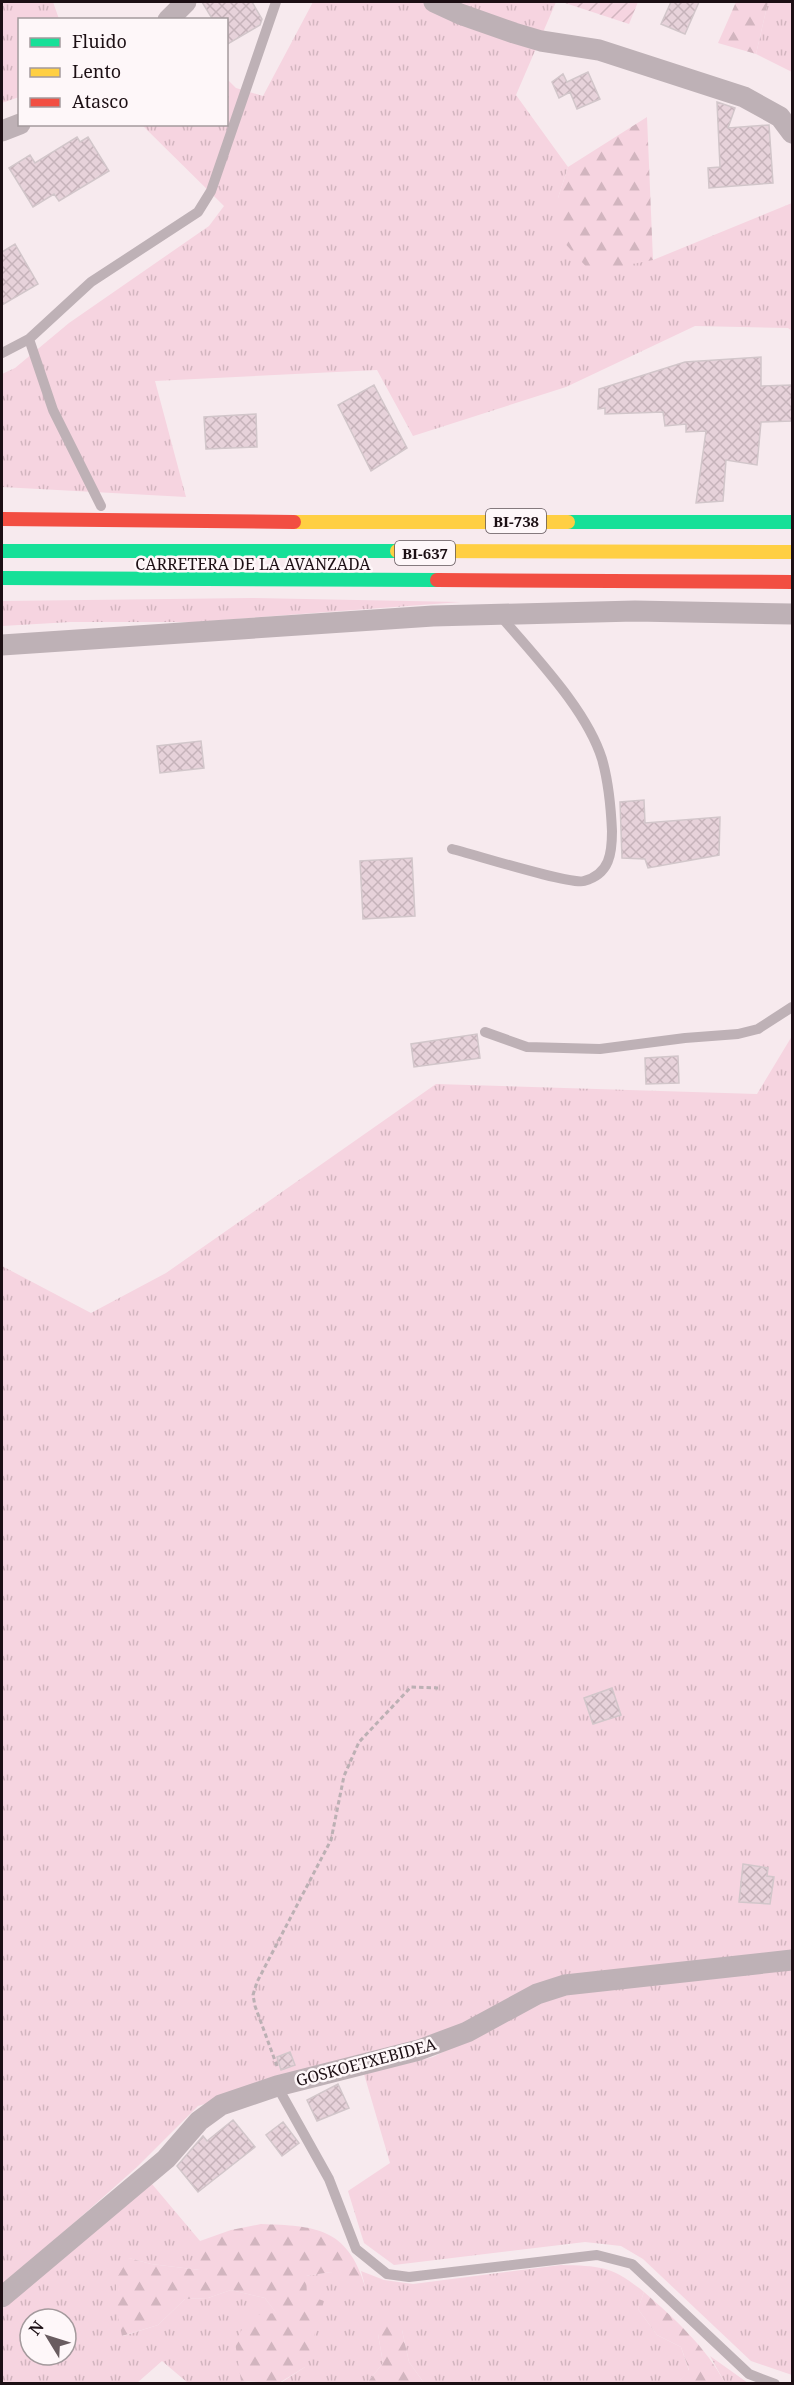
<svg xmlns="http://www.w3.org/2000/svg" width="794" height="2385" viewBox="0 0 794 2385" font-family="'Noto Serif',serif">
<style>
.grass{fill:url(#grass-tufts);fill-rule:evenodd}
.forest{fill:url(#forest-firs)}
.garden{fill:url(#garden-furrows)}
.building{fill:url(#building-cross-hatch);stroke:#d2c6ca;stroke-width:1.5}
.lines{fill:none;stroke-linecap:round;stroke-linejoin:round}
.path{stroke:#bcb0b4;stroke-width:3;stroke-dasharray:4.5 3;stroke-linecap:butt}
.lane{stroke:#beb1b6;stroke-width:10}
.street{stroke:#beb1b6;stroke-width:21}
.fast{stroke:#16e098;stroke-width:14}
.slow{stroke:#ffcf43;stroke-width:14}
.jam{stroke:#f24e42;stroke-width:14}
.labels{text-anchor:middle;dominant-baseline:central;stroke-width:5;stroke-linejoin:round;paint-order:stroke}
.shield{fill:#fef7f9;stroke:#605559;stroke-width:1.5}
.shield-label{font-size:15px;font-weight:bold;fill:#1c0f14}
.street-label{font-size:16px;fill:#1c0f14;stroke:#fef7f9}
</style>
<defs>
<pattern id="grass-tufts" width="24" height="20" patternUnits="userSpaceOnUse" patternTransform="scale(1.5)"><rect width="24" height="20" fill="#f6d4e0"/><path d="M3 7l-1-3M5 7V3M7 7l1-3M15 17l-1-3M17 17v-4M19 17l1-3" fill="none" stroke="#d2b5bf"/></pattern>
<pattern id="forest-firs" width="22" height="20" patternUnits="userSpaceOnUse" patternTransform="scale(1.5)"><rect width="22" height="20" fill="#f6d4e0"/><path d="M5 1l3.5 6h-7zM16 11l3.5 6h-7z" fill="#d2b5bf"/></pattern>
<pattern id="garden-furrows" width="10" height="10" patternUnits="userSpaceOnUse" patternTransform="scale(1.5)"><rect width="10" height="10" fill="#f6d4e0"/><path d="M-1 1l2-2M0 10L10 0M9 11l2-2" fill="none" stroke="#d2b5bf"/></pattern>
<pattern id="building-cross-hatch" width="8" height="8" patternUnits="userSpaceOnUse" patternTransform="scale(1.5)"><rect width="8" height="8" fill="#e7d2da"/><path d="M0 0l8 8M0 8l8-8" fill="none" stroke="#c6b3ba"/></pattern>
</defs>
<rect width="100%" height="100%" fill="#f7eaee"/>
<path class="grass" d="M2,2h51l6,17 -39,1 -1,77 -17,6z
M313,2h243l-40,93 52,72 -10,31 95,62 139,-57v128l-4,-3 -93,-2 -129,61 -153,49 -36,-66 -222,11 31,116 -184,-10v-113l13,-6 54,-45 140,-97 15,-20 -82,-81 84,-1 1,-45 9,9 27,8z
M768,2h24v70l-36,-18z
M252,598l209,4 -265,20h-125l-69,4v-25z
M792,1036v917l-240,28 -109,53 -245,72 -61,61 -135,120v-1021l89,47 75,-40 270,-189 321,10z
M792,1968v407l-41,-14 -108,-102 -22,-13 -36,-4 -191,23 -30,-22 -16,-52 42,-28 -26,-89 69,-17 124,-62z
M152,2184l48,57v29l-49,-6 -22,-6 -9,63 3,15 35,-11 27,-26 23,-1 23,-8 34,8 12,16 -36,67 15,2h-68l-26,-22 -25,22 -135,1v-75zM30,2319h36v36h-36z
M561,2265c40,1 51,1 83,27l-6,17 19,26 24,12 8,24 -12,12h-253l-15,-21 -7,-32 -24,4 5,29 -16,20 -88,1 26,-17 1,-91 25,-4 34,14 -4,-15 23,9 29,4z
M710,2356l38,27h-23z"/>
<path class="forest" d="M736,2h32l-12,52 -38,-11z
M647,117l6,143 -62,12 -31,-34 -2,-40 10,-31z
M261,2224c54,2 86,3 104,62l-16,3 -18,-17 -25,4 1,19 17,6 -19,66 -26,16 -38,-2 -6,-39 15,-27 26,-2 -11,-15 -34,-8 -23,8 -23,1 -27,26 -36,11 -6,-28v-29l13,-21 22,6 49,6v-29l31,-11z
M644,2292c32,28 61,54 81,91h-48l12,-13 -8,-23 -24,-12 -19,-26z
M381,2305l21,25 7,32 15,21h-57l16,-20 -5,-29z"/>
<path class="garden" d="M562,2h76l-9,22z"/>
<path class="building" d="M202,2h50l10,17 -2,6 -34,20v-25h-13z
M671,2h28l-14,32 -24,-10z
M588,72l12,27 -23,10 -7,-17 -11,6 -7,-16 11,-8 4,8z
M717,102l18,6 -7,20 41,-3 4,58 -64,5 -1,-20 12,-1z
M77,137l3,5 8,-5 21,34 -50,30 -5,-7 -21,13 -24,-39 21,-13 5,8z
M15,244l23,40 -36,21v-53z
M761,357v29l31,-1v36l-31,1 -4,43 -31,-5 -3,41 -27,2 10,-72 -20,1v-8l-21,2 -2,-14 -58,2v-6l-7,1 1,-20 86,-27z
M374,385l33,63 -36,23 -33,-66z
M256,414l1,33 -51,2 -2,-32z
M201,741l3,27 -44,5 -3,-27z
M644,800l1,23 75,-6 -1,38 -71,13 -3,-9 -23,-1 -2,-56z
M412,858l3,58 -52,3 -3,-58z
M477,1034l3,24 -66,9 -3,-23z
M678,1056l1,27 -33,1 -1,-26z
M612,1688l9,27 -28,9 -9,-26z
M743,1864l25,4 -1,8 7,1 -4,27 -31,-2z
M290,2052l5,13 -14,5 -4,-13z
M338,2084l11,24 -32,13 -10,-21z
M233,2120l22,27 -57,45 -21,-26 26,-30 4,5z
M283,2122l16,21 -17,13 -16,-21z"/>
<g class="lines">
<path class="path" d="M277,2066l-22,-60 -2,-11 4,-13 74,-142 13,-64 15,-34 52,-55 27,1"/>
<path class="lane" d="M29,339l24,71 48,96
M2,353l27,-14 62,-57 107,-70 13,-21 65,-189
M452,849c21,5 118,36 132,32 26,-7 28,-28 28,-50 -1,-22 -4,-51 -10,-72 -16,-51 -69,-104 -103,-145
M485,1032l42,15 73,2 85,-11 53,-4 20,-5 34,-22
M277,2086l52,93 27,70 31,25 22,3 188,-22 35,9 117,110 26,10"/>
<path class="street" d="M434,2l26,12 54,19 27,8 58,9 145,47 36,20 12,16
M168,20l18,-18
M2,131l18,-7
M2,645l431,-29 202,-5 157,3
M2,2297l164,-138 33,-38 22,-16 56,-19 142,-36 48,-18 70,-38 28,-9 227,-25"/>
<path class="fast" d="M568,522h224
M2,551h395
M2,578l435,2"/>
<path class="slow" d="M294,522h274
M397,551l395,1"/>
<path class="jam" d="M2,519l292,3
M437,580l355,2"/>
</g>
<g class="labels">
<g class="shield">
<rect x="486" y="509" width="60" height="24" rx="4.5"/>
<rect x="395" y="541" width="60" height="24" rx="4.5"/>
</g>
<g class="shield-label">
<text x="516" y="521">BI-738</text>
<text x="425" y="553">BI-637</text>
</g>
<g class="street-label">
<text x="253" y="564">CARRETERA DE LA AVANZADA</text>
<text transform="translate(366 2062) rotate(-15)">GOSKOETXEBIDEA</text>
</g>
</g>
<rect width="794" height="2385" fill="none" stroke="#1c0f14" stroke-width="6"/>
<rect x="18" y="18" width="210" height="108" fill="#fef7f9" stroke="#a49a9d" stroke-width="1.5"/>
<rect x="30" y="38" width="30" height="9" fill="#16e098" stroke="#a49a9d" stroke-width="1.5"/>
<text x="72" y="48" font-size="18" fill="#1c0f14">Fluido</text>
<rect x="30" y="68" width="30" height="9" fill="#ffcf43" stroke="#a49a9d" stroke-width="1.5"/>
<text x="72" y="78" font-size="18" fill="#1c0f14">Lento</text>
<rect x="30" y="98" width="30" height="9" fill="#f24e42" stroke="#a49a9d" stroke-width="1.5"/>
<text x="72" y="108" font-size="18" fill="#1c0f14">Atasco</text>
<g transform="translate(48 2337) rotate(308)"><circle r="28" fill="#fef7f9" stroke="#a49a9d" stroke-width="1.5"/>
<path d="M0-4.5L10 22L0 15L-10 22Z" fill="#695c60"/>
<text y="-9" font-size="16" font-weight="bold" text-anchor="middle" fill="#1c0f14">N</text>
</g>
</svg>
